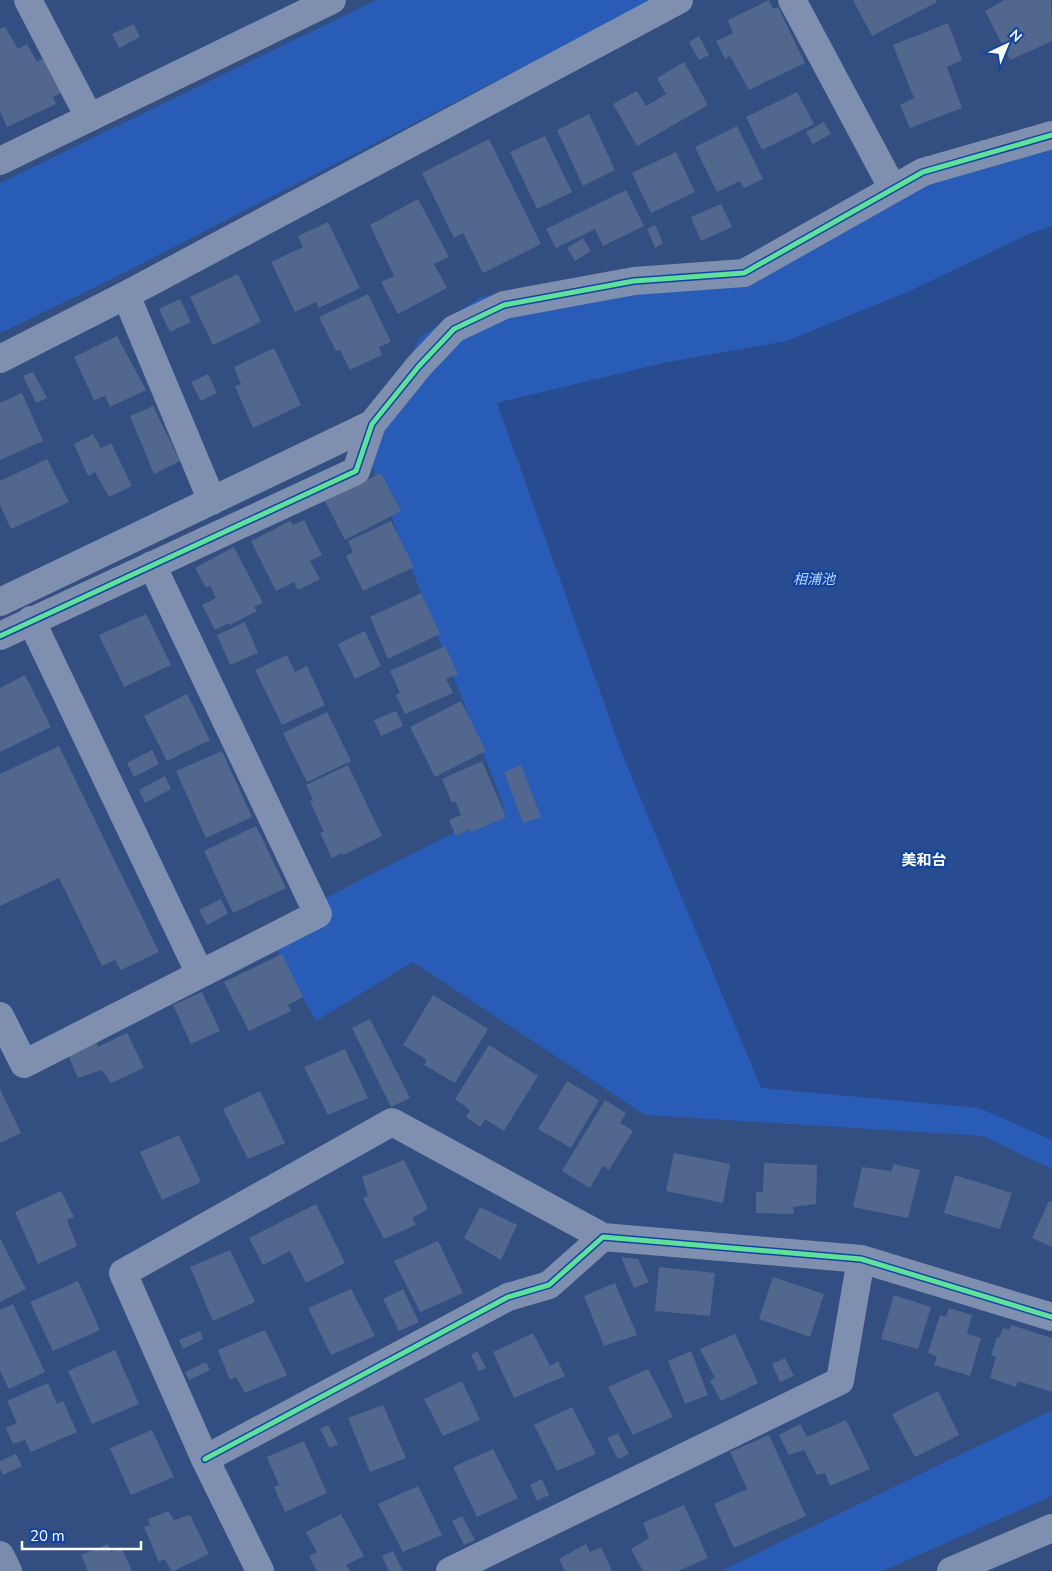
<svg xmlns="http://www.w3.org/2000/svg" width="1052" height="1571" viewBox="0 0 1052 1571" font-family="'Nunito Sans','Noto Sans JP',sans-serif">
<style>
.green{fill:#285cb6}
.water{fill:#294b8f}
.building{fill:#51678e}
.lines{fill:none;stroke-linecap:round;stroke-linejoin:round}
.street{stroke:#7e8fb0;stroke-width:28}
.secondary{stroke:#7a8bad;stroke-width:28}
.cycleway-casing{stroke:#1345a0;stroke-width:8}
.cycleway{stroke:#60e19b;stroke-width:5}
.labels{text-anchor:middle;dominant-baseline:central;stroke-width:5;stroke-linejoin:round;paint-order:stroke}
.water-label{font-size:14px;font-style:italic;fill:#b9d1fa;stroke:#1345a0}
.quarter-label{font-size:15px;font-weight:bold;fill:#fff;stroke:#1345a0}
</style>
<rect width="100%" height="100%" fill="#334e80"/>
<path class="green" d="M376,0h278l-550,283 -104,50v-150z
M1052,123v1046l-69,-33 -338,-21 -232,-153 -97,59 -51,-92 239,-122 -133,-343 47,-125 62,-42 257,-36z
M1052,1410v86l-169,75h-162z"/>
<path class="water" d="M1052,226v914l-73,-32 -218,-20 -138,-332 -126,-353 166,-40 124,-22 125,-51 119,-57z"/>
<path class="building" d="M769,0l4,9 5,-2 27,56 -56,27 -19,-34 -5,3 -9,-18 17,-8 -5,-13z
M853,0h83l1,2 -65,34z
M1004,0h47l1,41 -42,19 -25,-49z
M948,23l14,37 -15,7 15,41 -52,20 -10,-23 14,-7 -21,-53z
M134,24l6,13 -21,11 -7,-14z
M5,27l13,22 9,-5 10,18 10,-6 18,35 -12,6 3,7 -49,23 -7,-16v-82z
M699,36l10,19 -10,5 -10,-18z
M684,62l24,43 -71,41 -24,-42 24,-13 9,15 20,-12 -9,-16z
M797,92l17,32 -52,26 -16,-33z
M589,114l26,56 -32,16 -26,-56z
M824,122l7,12 -18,10 -7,-12z
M737,126l26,53 -19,9 -4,-7 -23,11 -22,-45z
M545,136l27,56 -35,17 -27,-57z
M489,139l52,105 -58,29 -20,-40 -9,5 -32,-65z
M676,152l19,40 -44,21 -19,-40z
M626,190l18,36 -41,20 -8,-17 -39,19 -10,-19z
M418,199l31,58 -15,7 13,24 -49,26 -17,-32 13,-6 -24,-51z
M721,204l11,23 -31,14 -10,-24z
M328,222l32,66 -41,20 -3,-6 -21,10 -24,-50 32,-15 -5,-11z
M655,225l8,18 -8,5 -8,-19z
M583,238l8,13 -16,10 -8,-13z
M238,274l23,48 -48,23 -23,-48z
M368,294l23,48 -12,5 3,8 -32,15 -10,-20 -4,1 -17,-34z
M180,299l11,23 -21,10 -11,-23z
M117,336l29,54 -36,17 -5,-11 -11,4 -20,-43z
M274,348l27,57 -48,23 -18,-42 6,-2 -7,-17z
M33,372l14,26 -11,5 -13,-27z
M208,374l9,19 -16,8 -10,-19z
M22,393l21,48 -43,19v-57z
M153,406l27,55 -26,13 -24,-58z
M93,434l8,14 10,-5 21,43 -23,11 -14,-25 -7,4 -14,-32z
M47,459l22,43 -58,27 -11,-24v-24z
M381,473l20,38 -56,29 -20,-39z
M304,520l18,35 -12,6 10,18 -22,11 -4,-8 -18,9 -25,-50 39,-20 3,4z
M391,521l23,46 -51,24 -17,-35 7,-4 -5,-11z
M234,547l29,56 -9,4 3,4 -27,14 -1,-2 -14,7 -13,-25 14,-7 -6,-13 -4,3 -11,-20z
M421,593l19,41 -52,25 -18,-42z
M146,614l25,51 -47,22 -25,-52z
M245,622l13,31 -28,12 -13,-30z
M365,631l16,35 -26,13 -17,-35z
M445,646l13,28 -12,5 7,14 -48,21 -9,-19 4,-2 -10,-22z
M287,655l8,17 12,-6 18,39 -43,20 -27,-55z
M25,675l26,52 -51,25v-64z
M187,694l23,46 -43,21 -23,-45z
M461,701l25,50 -51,26 -25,-50z
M396,711l7,15 -22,10 -7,-16z
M327,712l24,49 -44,21 -24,-49z
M59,746l100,206 -38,18 -6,-10 -13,6 -43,-88 -59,28v-132z
M152,750l7,14 -25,13 -7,-14z
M222,751l30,66 -46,21 -30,-67z
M482,761l24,56 -35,15 -1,-3 -14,7 -7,-16 12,-5 -6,-14 -3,2 -10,-24z
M348,765l34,71 -39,19 -1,-2 -10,5 -12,-25 4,-1 -14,-31 3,-1 -7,-15z
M521,765l20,52 -18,6 -19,-51z
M165,776l6,13 -26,14 -6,-13z
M256,826l30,62 -53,25 -29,-62z
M221,899l7,15 -21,11 -8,-15z
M282,954l21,43 -15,8 3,6 -42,20 -25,-49z
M202,992l18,39 -29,13 -18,-39z
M433,995l55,34 -33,54 -31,-18 3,-5 -24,-15z
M370,1019l40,79 -19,9 -39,-79z
M127,1033l17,35 -33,15 -9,-13 -24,8 -10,-23 28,-13 2,5z
M489,1045l49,31 -34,55 -19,-12 -5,8 -14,-10 4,-7 -15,-11z
M345,1049l23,49 -40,17 -24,-48z
M567,1081l32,19 -28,48 -33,-19z
M0,1089l21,44 -21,10z
M260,1091l25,52 -37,16 -25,-50z
M605,1100l21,13 -6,10 13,8 -24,39 -6,-4 -13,22 -28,-17z
M179,1135l22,47 -39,18 -22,-48z
M674,1153l56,11 -7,39 -57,-12z
M404,1160l24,49 -16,9 4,7 -32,14 -21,-41 5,-2 -6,-19z
M764,1163l53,2 -1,39 -23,3 1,7 -38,-1v-21h7z
M893,1164l27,6 -12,48 -55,-11 9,-40 30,4z
M955,1175l57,18 -12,36 -56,-16z
M61,1191l13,26 -7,3 10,26 -39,18 -23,-52z
M1049,1201l3,1v45l-20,-9z
M316,1204l29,59 -39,20 -16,-32 -27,14 -14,-27z
M480,1207l37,18 -16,35 -37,-22z
M0,1238l26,51 -26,13z
M438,1241l25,52 -43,19 -26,-51z
M230,1250l25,52 -42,19 -23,-54z
M621,1257l17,2 11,23 -15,6z
M659,1267l56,6 -5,43 -55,-5z
M773,1277l51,17 -14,43 -51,-18z
M78,1281l22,49 -47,21 -23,-49z
M615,1283l22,52 -33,11 -20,-50z
M351,1289l24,47 -44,19 -23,-47z
M403,1289l16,33 -20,9 -16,-32z
M894,1295l37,12 -13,42 -37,-10z
M13,1304l32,68 -36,17 -9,-18v-61z
M949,1308l23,7 -5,19 14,4 -11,38 -36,-11 3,-8 -9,-4 12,-38 6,2z
M1011,1325l41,13v54l-34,-11 -2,6 -26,-9 6,-21 -5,-2 6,-18 2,1 4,-10 6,2z
M265,1330l22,45 -42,18 -9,-16 -6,3 -12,-30z
M200,1331l3,8 -20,10 -4,-9z
M533,1333l17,33 8,-5 7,15 -51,22 -21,-46z
M735,1334l23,49 -37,18 -11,-20 5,-3 -15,-29z
M115,1350l24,54 -47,20 -24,-53z
M477,1351l9,17 -7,3 -8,-16z
M691,1351l17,44 -23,9 -17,-43z
M785,1358l9,18 -14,6 -8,-18z
M206,1362l4,8 -21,10 -4,-8z
M648,1369l25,48 -40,18 -25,-48z
M462,1381l18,39 -37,16 -19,-37z
M48,1383l9,21 6,-3 14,31 -46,20 -6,-12 -12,4 -7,-16 11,-5 -10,-22z
M938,1391l21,44 -44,22 -23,-43z
M383,1405l23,53 -36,14 -22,-54z
M572,1407l24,47 -39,17 -23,-46z
M846,1420l24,49 -40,17 -5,-13 -8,2 -13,-25 -15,5 -10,-20 21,-11 7,13z
M328,1425l10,19 -8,4 -10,-19z
M152,1430l22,47 -43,18 -21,-47z
M618,1433l11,21 -11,5 -11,-21z
M769,1435l37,81 -72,32 -20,-44 33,-15 -17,-37z
M304,1441l23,52 -42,19 -11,-25 5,-2 -12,-28z
M493,1449l25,49 -41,19 -24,-50z
M16,1454l6,12 -19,9 -3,-6v-8z
M542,1479l7,16 -12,6 -7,-16z
M418,1486l24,49 -39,17 -25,-48z
M684,1505l24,53 -30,13h-35l-12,-22 18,-11 -6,-15z
M168,1511l6,9 16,-5 19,39 -35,17h-2l-8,-12 -5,3 -15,-35 6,-2 -2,-6z
M341,1514l23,42 -18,9 4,6h-33l-8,-15 8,-4 -11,-20z
M462,1516l13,24 -11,5 -12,-24z
M108,1544l3,8 10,-5 11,24h-44l-7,-16z
M586,1544l4,8 11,-5 11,24h-47l-6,-12z
M393,1551l10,20h-14l-7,-15z"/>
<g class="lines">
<path class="street" d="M28,0l61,117
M792,0l101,189
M0,161l332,-161
M126,295l86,206
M0,359l126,-64 553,-295
M0,602l372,-178
M31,620l169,354
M0,636l356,-165 16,-47 47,-58 35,-37 50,-24 130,-24 110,-8 179,-101 129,-37
M0,1016l24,48 294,-150 -166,-349
M205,1459l303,-162 41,-12 54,-48 258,22 191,58
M260,1571l-55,-112 -82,-186 269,-151 211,115
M450,1571l390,-190 21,-122
M951,1571l101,-43"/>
<path class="secondary" d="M0,1555l8,16"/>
<defs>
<path id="cycleway" d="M0,636l356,-165 16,-47 47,-58 35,-37 50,-24 130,-24 110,-8 179,-101 129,-37
M205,1459l303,-162 41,-12 54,-48 258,22 191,58"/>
</defs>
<use href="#cycleway" class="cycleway-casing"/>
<use href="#cycleway" class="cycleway"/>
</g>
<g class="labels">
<g class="water-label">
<text x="814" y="579">相浦池</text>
</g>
<g class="quarter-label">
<text x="924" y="860">美和台</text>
</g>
</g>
<g transform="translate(1007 45) rotate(44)" stroke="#1345a0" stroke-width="4" paint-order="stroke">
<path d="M0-4L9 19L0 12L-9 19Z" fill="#ffffff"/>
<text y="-8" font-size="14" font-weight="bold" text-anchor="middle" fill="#ffffff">N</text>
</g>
<path d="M22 1541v8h119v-8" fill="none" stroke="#ffffff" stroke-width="2.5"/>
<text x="30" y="1541" font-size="15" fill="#ffffff" stroke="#1345a0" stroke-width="4" paint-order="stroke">20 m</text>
</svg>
